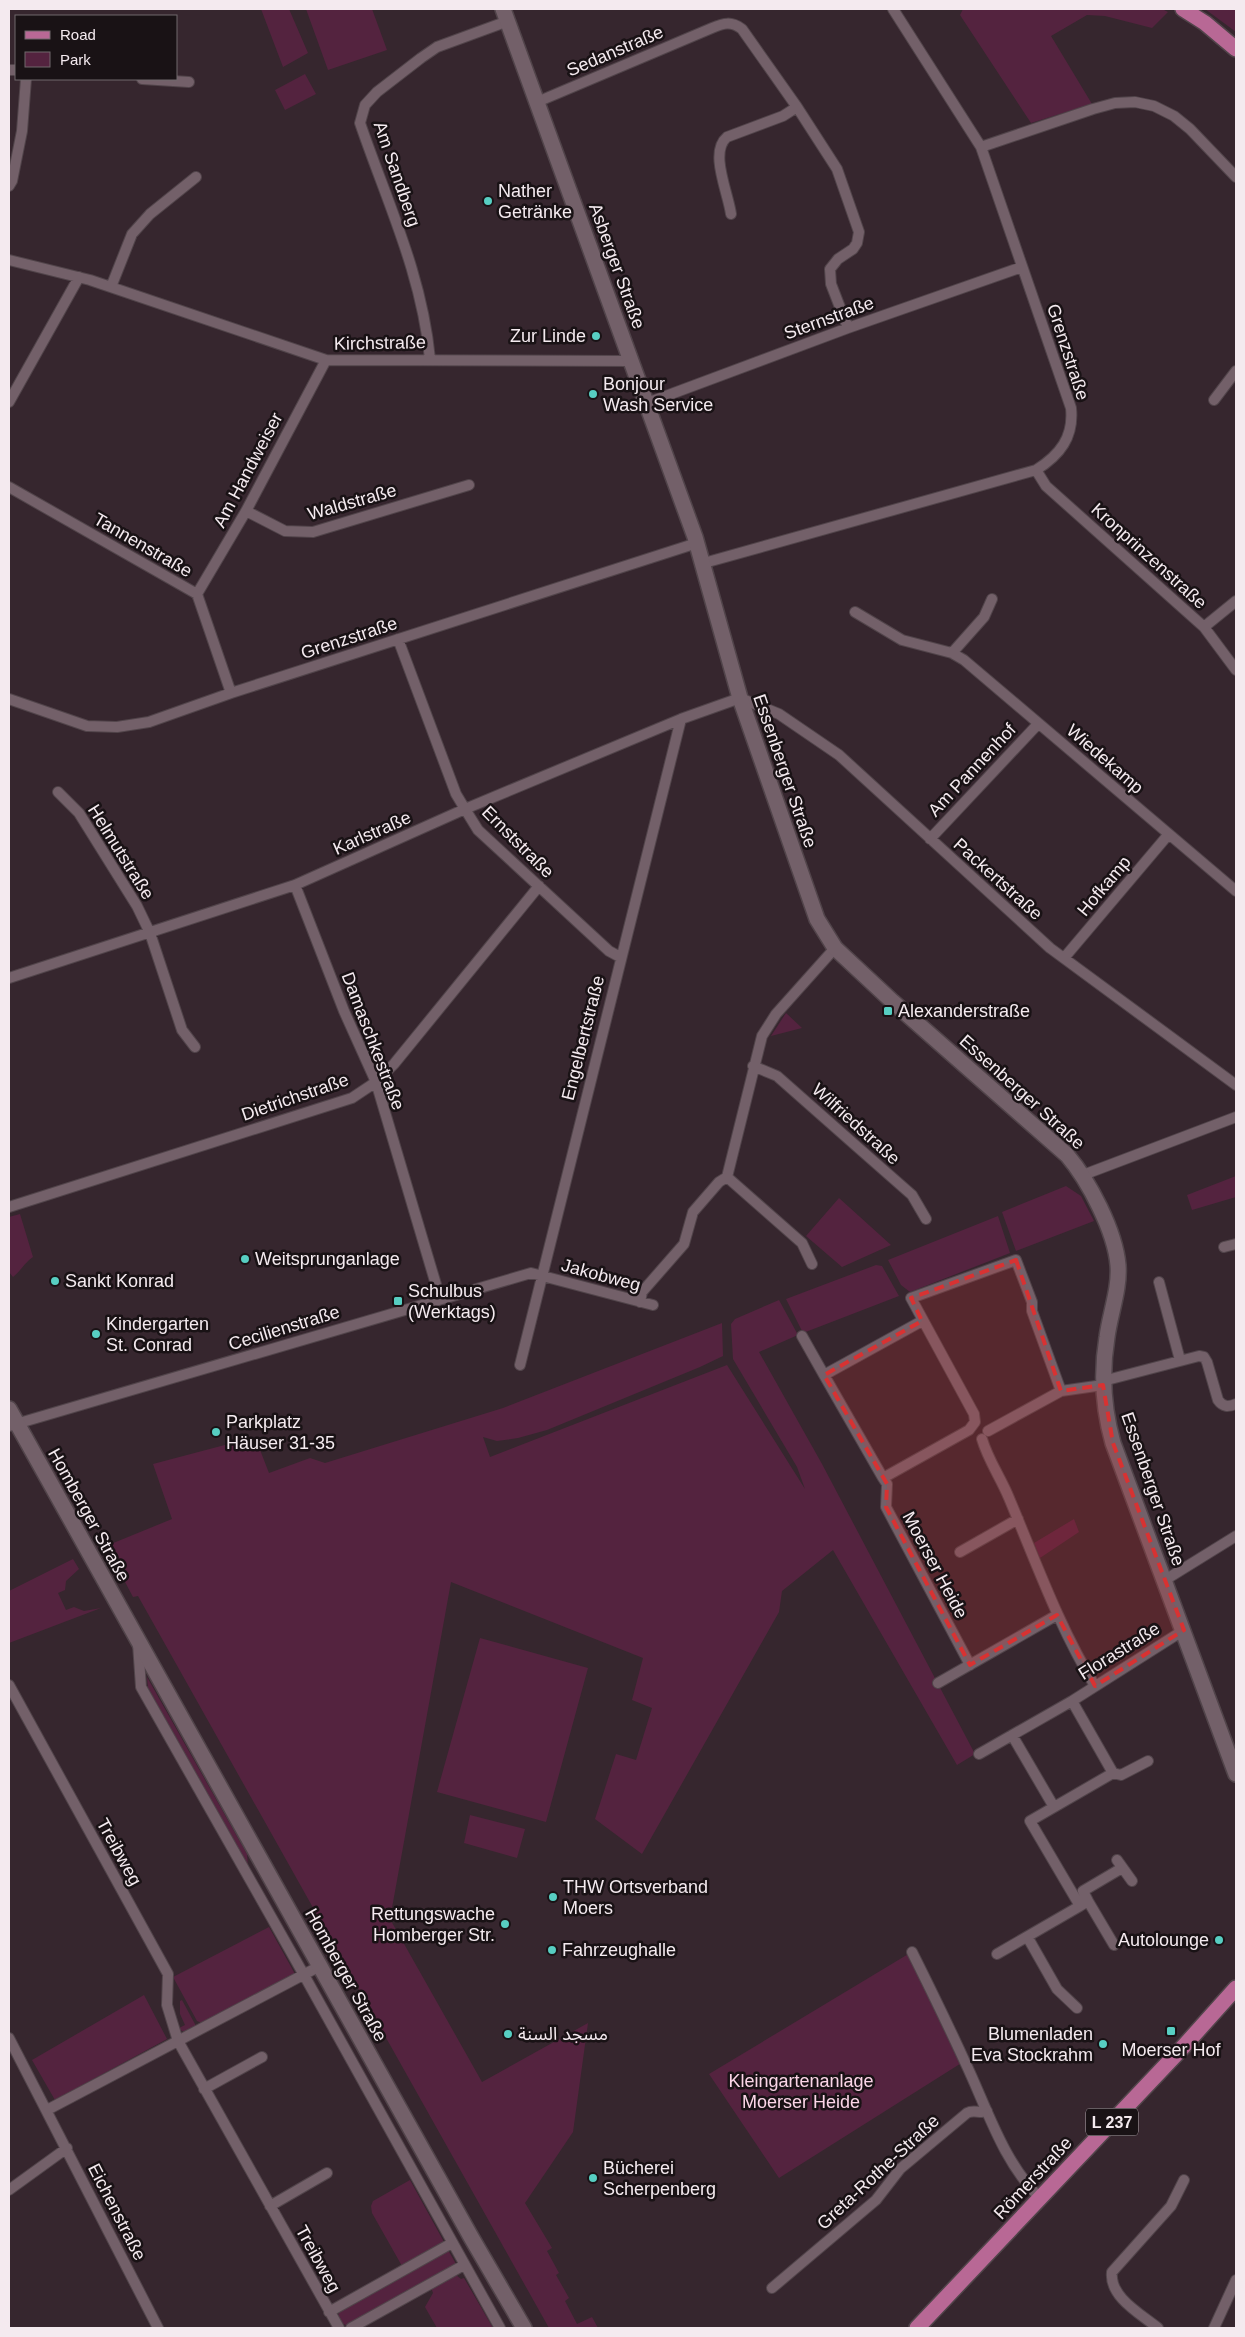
<svg xmlns="http://www.w3.org/2000/svg" width="1245" height="2337" viewBox="0 0 1245 2337" font-family="Helvetica,'Noto Sans Arabic',sans-serif">
<style>
.green{fill:#54233f}
.lines{fill:none;stroke-linecap:round;stroke-linejoin:round}
.street-casing{stroke:#51444a;stroke-width:12}
.secondary-casing{stroke:#51444a;stroke-width:18}
.primary-casing{stroke:#51444a;stroke-width:18}
.street{stroke:#736069;stroke-width:10}
.secondary{stroke:#736069;stroke-width:15}
.primary{stroke:#b86895;stroke-width:15}
.marked{fill:#d83232;fill-opacity:0.2;stroke:#d83232;stroke-width:4;stroke-dasharray:10 6;stroke-linejoin:round}
.poi-dot{fill:#57cec2;stroke:#191215;stroke-width:2}
.labels{text-anchor:middle;dominant-baseline:central;stroke-width:5;stroke-linejoin:round;paint-order:stroke}
.shield{fill:#191215;stroke:#b2a9ae;stroke-width:1}
.shield-label{font-size:16px;font-weight:bold;fill:#f4eaef}
.street-label{font-size:18px;fill:#f4eaef;stroke:#191215}
.poi-label{font-size:18px;fill:#f4eaef;stroke:#191215;text-anchor:start}
.park-label{font-size:18px;fill:#fbd5e7;stroke:#191215}
</style>
<rect width="100%" height="100%" fill="#36262e"/>
<path class="green" d="M261,9h28l19,44 -25,14z
M306,9h66l15,41 -59,20z
M963,9h199l6,3 -16,16 -47,-12 -18,-1 -36,21 41,68 -61,19 -71,-108z
M1205,9h31v23z
M305,74l11,20 -31,16 -10,-20z
M786,1013l16,15 -31,8z
M1236,1176v21l-44,13 -5,-15z
M1066,1186l15,10 13,25 -78,30 -14,-39z
M839,1198l52,47 -49,22 -36,-31z
M20,1214l13,43c-9,6 -12,14 -20,20l-4,-5v-55z
M998,1216l12,37 -100,39 -9,-7 -13,-25z
M876,1265l6,1 17,30 -96,37 -17,-34z
M779,1300l19,35 -39,17 63,112 153,290 -18,11 -124,-215 -51,41 -3,21 -137,242 -47,-35 21,-65 20,6 16,-52 -20,-8 11,-42 -192,-76 -61,337 92,163 106,-59 -15,109 -48,71 27,45 -5,3 12,22 -3,2 13,23 -4,3 12,23 15,-7 6,11h-49l-411,-732 -5,1 -27,-51 66,-27 -19,-55 102,-27 14,36 41,-15 15,5 178,-55 219,-85 1,33 -23,11 -153,63 -29,8 -21,3 -14,-4 7,20 237,-92 78,124 -8,-22 -64,-108 -2,-35 4,-5z
M1074,1519l5,13 -39,26 -6,-15z
M73,1559l6,10 -13,12 -1,9 -7,3 8,17 8,-3 10,4 17,-3 -92,35v-52z
M480,1638l108,30 -42,154 -109,-30z
M147,1677l100,177 1,13 -100,-179z
M470,1815l55,14 -8,29 -53,-15z
M269,1927l26,47 -1,2 -92,47 -5,-2 -24,-44z
M910,1953l53,109 -184,116 -70,-104z
M144,1995l23,44 -112,61 -23,-40z
M182,2000l14,26 -11,6 -8,-3 8,-4 -5,-11v-13z
M410,2180l34,62 -42,24 -30,-53 -1,-7 2,-5z
M448,2250l8,14 -108,62 -7,-3 -3,-5 1,-6z
M456,2275l5,4 3,-1 29,50h-56l-12,-21 8,-14 -2,-6z"/>
<g class="lines">
<defs>
<path id="street" d="M9,70h7
M142,79l47,3
M537,102l175,-74c12,-5 19,-7 30,1l55,78 40,62 22,63 -2,11 -4,6 -15,10 -8,10 1,15 17,44
M981,147l112,-38 22,-6 20,-1 19,4 20,10 16,13 46,48
M9,186l3,-5 10,-50 4,-52
M731,214c-3,-22 -22,-62 -4,-77l56,-21 14,-9
M9,260l81,20 236,80 305,1
M111,287l21,-53 18,-20 46,-37
M430,359c-8,-85 -43,-157 -70,-236l5,-18 12,-13 44,-34 16,-11 71,-26
M1214,400l22,-29
M9,402l70,-125
M647,403l201,-75 174,-61
M1036,470l10,16 158,141 32,43
M9,487l188,107 34,99
M246,511l39,20 28,1 156,-47
M704,563l332,-93c24,-15 38,-33 35,-62l-90,-261 -88,-138
M197,594l49,-83 80,-151
M855,612l47,28 50,13 12,7 272,231
M1204,627l32,-26
M398,639l58,155 9,15 13,21 131,121 11,6
M952,653l32,-36 8,-18
M9,699l78,27 30,1 32,-5 82,-29 466,-150
M58,792l21,21 58,93 13,27 32,97 13,17
M930,839l108,-115
M295,885l49,126 32,71 64,216
M1064,958l104,-123
M9,978l286,-93 170,-76 216,-90 59,-21 39,16 60,41 211,193 186,137
M753,1066l24,10 77,68 58,51 14,24
M1083,1175l153,-58
M9,1207l343,-109 24,-16 18,-18 145,-178
M1224,1247l12,-3
M812,1264l-10,-21 -75,-66 35,-141 14,-22 59,-66
M1159,1282l21,78
M640,1302l2,-10 42,-48 9,-32 26,-30 8,-5
M922,1321l-98,54 59,103 86,-48 6,-8 -1,-8 -63,-116 105,-38 16,42v9l29,80
M802,1336l22,39
M520,1365l161,-646
M1103,1381l96,-25 5,1 3,5 11,38c5,7 10,7 18,4
M9,1426l522,-153 122,32
M988,1431l73,-40 42,-6
M982,1439c6,21 19,39 27,59 27,64 50,129 86,188
M883,1478l4,6 -1,23 84,158
M960,1552l58,-33
M1165,1580l71,-44
M138,1644l3,43 163,288 196,353
M938,1683l119,-68
M9,1685l159,289 -1,31 11,36 161,287
M1012,1735l42,72
M979,1754l93,-53 112,-71
M1113,1773l8,2 27,-14
M1117,1860l15,21
M1088,1901l-5,-10 39,-23
M1080,1906l8,-5 26,44
M1028,1938l29,51 20,19
M912,1952c18,36 36,73 53,110 22,46 38,100 75,136
M997,1954l83,-48 -50,-85 83,-48 -41,-72
M9,2038l149,290
M204,2089l58,-32
M47,2110l273,-144
M9,2190l58,-42
M270,2206l57,-33
M772,2288l104,-88 24,-31 67,-56c7,-4 13,1 20,-2
M329,2312l123,-69
M351,2328l113,-63
M1158,2328c-17,-14 -49,-31 -46,-56l59,-66 13,-26
M1214,2328l22,-48"/>
<path id="secondary" d="M503,9l192,528 45,161 77,221 18,29 58,54 174,153c22,26 48,76 51,110 2,23 -8,49 -11,72 -6,36 -4,71 6,106l123,331
M9,1409l462,828 53,91"/>
<path id="primary" d="M1183,9l22,14 31,26
M917,2328l267,-282 52,-58"/>
</defs>
<use href="#street" class="street-casing"/>
<use href="#secondary" class="secondary-casing"/>
<use href="#primary" class="primary-casing"/>
<use href="#street" class="street"/>
<use href="#secondary" class="secondary"/>
<use href="#primary" class="primary"/>
</g>
<path class="marked" d="M1016,1260l45,131 42,-6 10,58 71,187 -89,56 -38,-71 -87,50 -84,-158 1,-23 -63,-109 98,-54 -11,-23z"/>
<g class="poi-dot">
<circle cx="488" cy="201" r="5"/>
<circle cx="596" cy="336" r="5"/>
<circle cx="593" cy="394" r="5"/>
<rect x="883" y="1006" width="10" height="10" rx="2.5"/>
<circle cx="245" cy="1259" r="5"/>
<circle cx="55" cy="1281" r="5"/>
<rect x="393" y="1296" width="10" height="10" rx="2.5"/>
<circle cx="96" cy="1334" r="5"/>
<circle cx="216" cy="1432" r="5"/>
<circle cx="553" cy="1897" r="5"/>
<circle cx="505" cy="1924" r="5"/>
<circle cx="1219" cy="1940" r="5"/>
<circle cx="552" cy="1950" r="5"/>
<rect x="1166" y="2026" width="10" height="10" rx="2.5"/>
<circle cx="508" cy="2034" r="5"/>
<circle cx="1103" cy="2044" r="5"/>
<circle cx="593" cy="2178" r="5"/>
</g>
<g class="labels">
<rect class="shield" x="1086" y="2108.5" width="52" height="27" rx="4"/>
<g class="shield-label">
<text x="1112" y="2122">L 237</text>
</g>
<g class="street-label">
<text transform="translate(615 51) rotate(-23)">Sedanstraße</text>
<text transform="translate(397 174) rotate(71)">Am Sandberg</text>
<text transform="translate(617 266) rotate(70)">Asberger Straße</text>
<text transform="translate(829 318) rotate(-20)">Sternstraße</text>
<text transform="translate(380 343) rotate(-1)">Kirchstraße</text>
<text transform="translate(1068 352) rotate(72)">Grenzstraße</text>
<text transform="translate(248 470) rotate(-62)">Am Handweiser</text>
<text transform="translate(352 502) rotate(-16)">Waldstraße</text>
<text transform="translate(143 545) rotate(30)">Tannenstraße</text>
<text transform="translate(1149 556) rotate(42)">Kronprinzenstraße</text>
<text transform="translate(349 638) rotate(-18)">Grenzstraße</text>
<text transform="translate(1105 759) rotate(41)">Wiedekamp</text>
<text transform="translate(972 770) rotate(-47)">Am Pannenhof</text>
<text transform="translate(785 771) rotate(71)">Essenberger Straße</text>
<text transform="translate(372 833) rotate(-24)">Karlstraße</text>
<text transform="translate(518 842) rotate(45)">Ernststraße</text>
<text transform="translate(121 852) rotate(58)">Helmutstraße</text>
<text transform="translate(998 879) rotate(42)">Packertstraße</text>
<text transform="translate(1104 886) rotate(-50)">Hofkamp</text>
<text transform="translate(583 1038) rotate(-76)">Engelbertstraße</text>
<text transform="translate(373 1041) rotate(69)">Damaschkestraße</text>
<text transform="translate(1022 1092) rotate(42)">Essenberger Straße</text>
<text transform="translate(295 1097) rotate(-19)">Dietrichstraße</text>
<text transform="translate(856 1124) rotate(42)">Wilfriedstraße</text>
<text transform="translate(601 1275) rotate(15)">Jakobweg</text>
<text transform="translate(284 1328) rotate(-17)">Cecilienstraße</text>
<text transform="translate(1153 1489) rotate(71)">Essenberger Straße</text>
<text transform="translate(89 1515) rotate(61)">Homberger Straße</text>
<text transform="translate(935 1565) rotate(62)">Moerser Heide</text>
<text transform="translate(1119 1651) rotate(-32)">Florastraße</text>
<text transform="translate(119 1852) rotate(61)">Treibweg</text>
<text transform="translate(346 1975) rotate(61)">Homberger Straße</text>
<text transform="translate(878 2172) rotate(-43)">Greta-Rothe-Straße</text>
<text transform="translate(1033 2178) rotate(-47)">Römerstraße</text>
<text transform="translate(117 2212) rotate(63)">Eichenstraße</text>
<text transform="translate(318 2259) rotate(61)">Treibweg</text>
</g>
<g class="poi-label">
<text x="498" y="191">Nather<tspan x="498" dy="21">Getränke</tspan></text>
<text x="586" y="336" text-anchor="end">Zur Linde</text>
<text x="603" y="384">Bonjour<tspan x="603" dy="21">Wash Service</tspan></text>
<text x="898" y="1011">Alexanderstraße</text>
<text x="255" y="1259">Weitsprunganlage</text>
<text x="65" y="1281">Sankt Konrad</text>
<text x="408" y="1291">Schulbus<tspan x="408" dy="21">(Werktags)</tspan></text>
<text x="106" y="1324">Kindergarten<tspan x="106" dy="21">St. Conrad</tspan></text>
<text x="226" y="1422">Parkplatz<tspan x="226" dy="21">Häuser 31-35</tspan></text>
<text x="563" y="1887">THW Ortsverband<tspan x="563" dy="21">Moers</tspan></text>
<text x="495" y="1914" text-anchor="end">Rettungswache<tspan x="495" dy="21">Homberger Str.</tspan></text>
<text x="1209" y="1940" text-anchor="end">Autolounge</text>
<text x="562" y="1950">Fahrzeughalle</text>
<text x="518" y="2034">مسجد السنة</text>
<text x="1093" y="2034" text-anchor="end">Blumenladen<tspan x="1093" dy="21">Eva Stockrahm</tspan></text>
<text x="1171" y="2050" text-anchor="middle">Moerser Hof</text>
<text x="603" y="2168">Bücherei<tspan x="603" dy="21">Scherpenberg</tspan></text>
</g>
<g class="park-label">
<text x="801" y="2081">Kleingartenanlage<tspan x="801" dy="21">Moerser Heide</tspan></text>
</g>
</g>
<rect width="1245" height="2337" fill="none" stroke="#f4eaef" stroke-width="20"/>
<rect x="15" y="15" width="162" height="65" fill="#191215" stroke="#71686c"/>
<rect x="25" y="31" width="25" height="8" fill="#b86895" stroke="#71686c"/>
<text x="60" y="40" font-size="15" fill="#f4eaef">Road</text>
<rect x="25" y="52" width="25" height="15" fill="#54233f" stroke="#71686c"/>
<text x="60" y="65" font-size="15" fill="#f4eaef">Park</text>
</svg>
